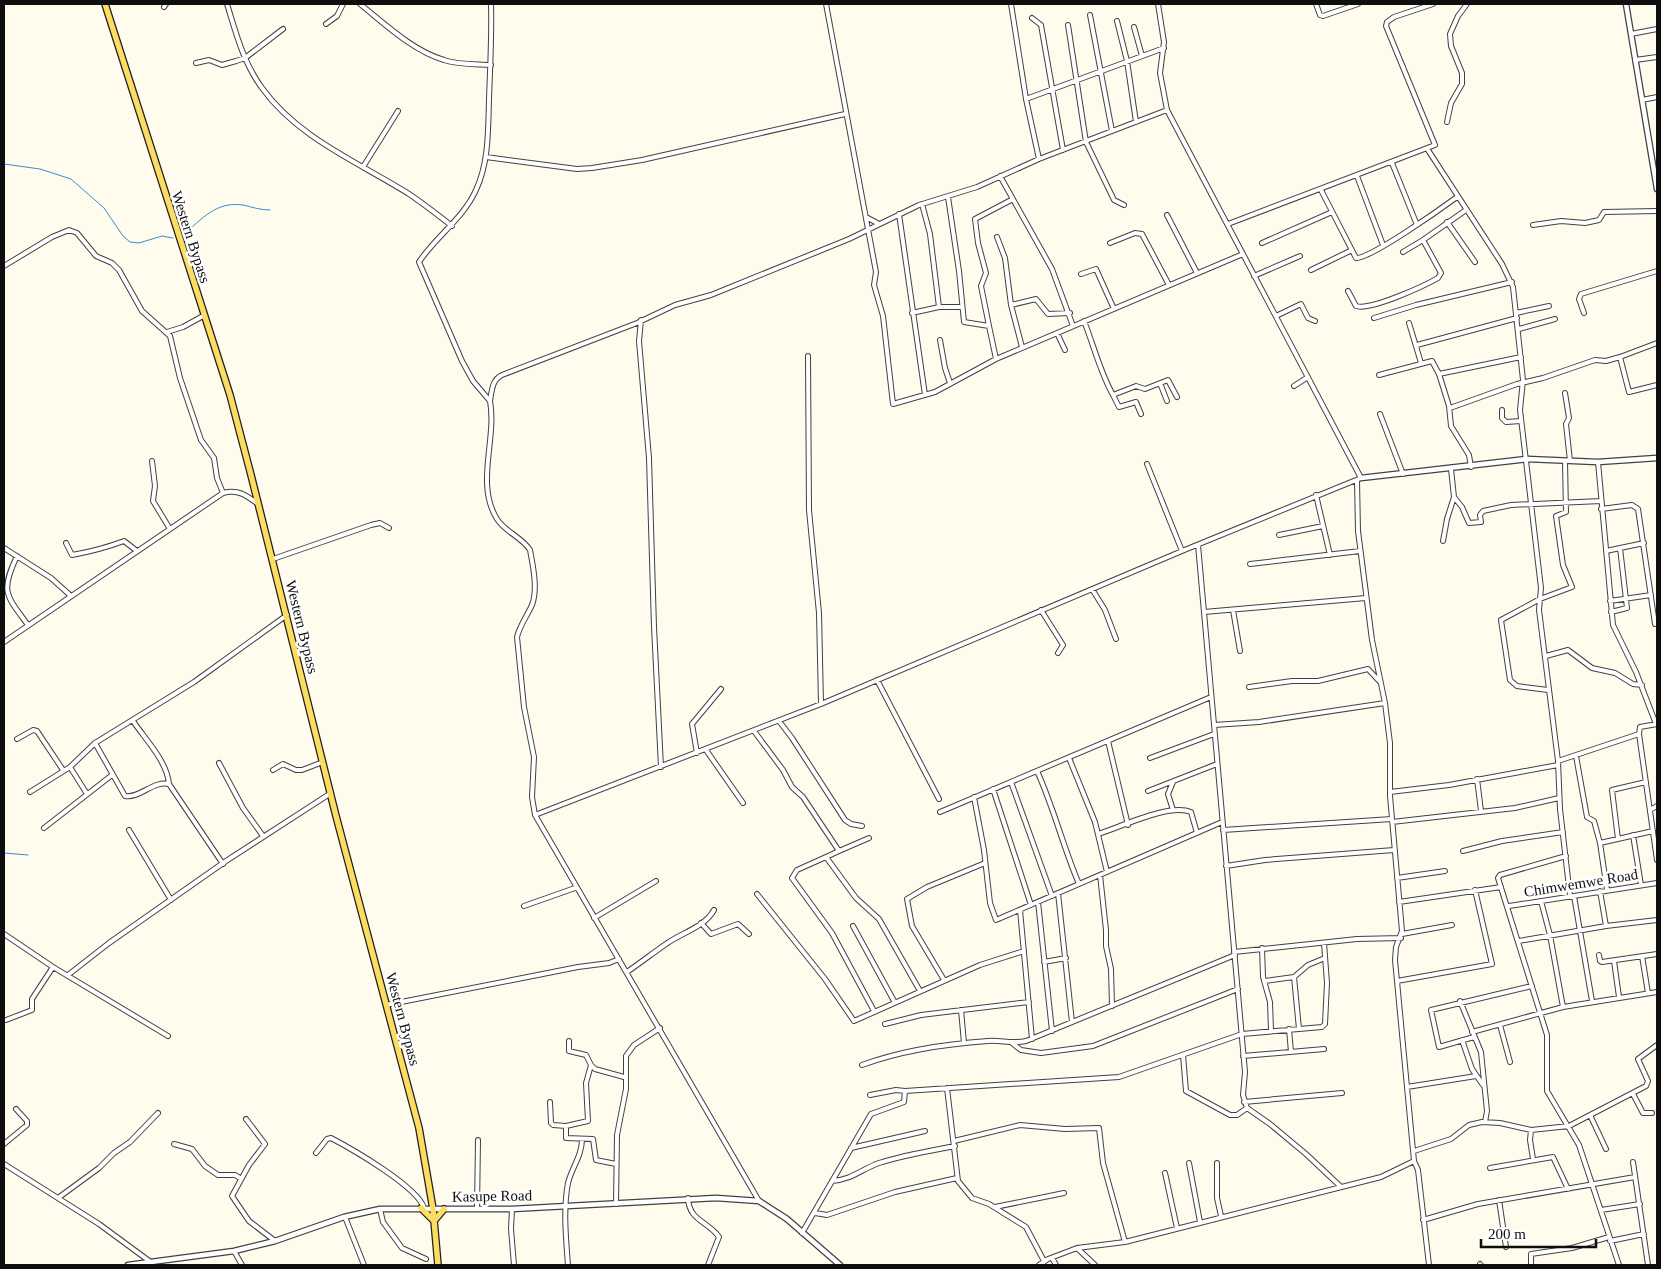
<svg xmlns="http://www.w3.org/2000/svg" width="1661" height="1269" viewBox="0 0 1661 1269" font-family="Georgia,serif">
<style>
.lines{fill:none;stroke-linecap:round;stroke-linejoin:round}
.stream{stroke:#368ed1;stroke-width:1}
.minor-casing{stroke:#414141;stroke-width:6}
.tertiary-casing{stroke:#414141;stroke-width:7}
.primary-casing{stroke:#1f1f1f;stroke-width:8}
.minor{stroke:#fff;stroke-width:4}
.tertiary{stroke:#fff;stroke-width:4.5}
.primary{stroke:#fcdc61;stroke-width:5.5}
.labels{text-anchor:middle;dominant-baseline:central;stroke-width:5;stroke-linejoin:round;paint-order:stroke}
.street-label{font-size:15px;fill:#0e0e0e;stroke:#fff}
</style>
<rect width="100%" height="100%" fill="#fffcee"/>
<g class="lines">
<path class="stream" d="M4,164l36,5 31,10 33,29 19,28 7,6 9,1 23,-7 11,2
M183,235c19,-16 33,-34 60,-30 9,2 17,5 27,5
M4,853l24,2"/>
<defs>
<path id="minor" d="M227,4c9,29 16,58 35,84 36,50 96,74 147,106 15,10 29,21 43,32
M360,4c25,20 53,47 84,56 15,5 31,4 47,5
M491,4c1,32 -1,64 -2,96 -1,30 0,62 -13,90 -13,29 -40,46 -57,72l43,99 11,20 17,20c7,38 -15,83 7,118 8,13 25,18 33,31 3,16 8,39 2,55 -5,11 -12,20 -15,32l7,70 10,50 -2,40 3,18
M826,4l50,268 -2,13 9,31 10,88 42,-12 61,-33 247,-105
M1011,4l15,95 13,60
M1316,4l4,11 3,1 35,-12
M164,7l2,-3
M1090,15l22,116
M1032,18l9,7 22,125
M1117,21l10,40 9,61
M326,24l11,-8 6,-12
M1068,25l18,117 28,58 10,5
M1134,27l8,29
M1631,34l26,-5
M1635,60l22,-3
M196,63l13,-3 13,5 14,-4 9,-3 38,-29
M1026,99l138,-51
M1642,100l15,-3
M1447,122l4,-19 11,-19v-11l-11,-27 -1,-12 8,-18 9,-12
M1428,150l74,114 11,23 10,93 -3,30 21,178 -2,22 19,151 2,48 10,87
M486,157l91,12 15,-1 50,-8 203,-46
M1392,163l25,62
M363,167l35,-56
M1000,176l52,93 21,57
M1357,176l26,69
M1321,190l35,68c14,1 86,-50 101,-61
M948,197l11,74 5,51 25,4 7,33
M922,204l8,30 9,73
M899,214l26,181
M1167,215l30,58
M866,217l13,7
M1447,222l28,40
M1228,224l207,-79 -49,-119 1,-4 7,-5 39,-13
M1533,225l28,-4 24,2 14,-3 5,-8 53,-1
M997,237l8,21 6,47 11,42
M1110,243l25,-10 7,1 27,51
M1262,243l70,-31
M1403,252l20,-12
M4,266l48,-29 17,-7 8,3 19,23 16,7 7,7 23,41 28,25 10,42 21,62 13,18 3,20 6,15
M1311,270l41,-20
M1081,274l15,-5 18,40
M1254,276l46,-20
M1348,291l8,15c14,5 68,-20 82,-28l3,-5 -18,-33 43,-30
M1011,305l25,-6 12,15 22,-1
M912,313l27,-6h23
M1516,313l33,-7
M1584,313l-5,-14 2,-5 76,-23
M1276,316l25,-12 7,14 7,3
M1374,318l42,-13 96,-23
M641,320l-2,21 10,117 5,169 7,140
M1084,321c10,25 16,51 29,74l23,-9 9,3 23,-9 9,17
M1409,323l12,40
M989,326l-8,-40 5,-13 -8,-30 -3,-24 38,-20
M1519,329l36,-10
M167,332l16,-5 20,-11
M1057,333l8,17
M940,340l5,28 5,15
M1657,343l-37,14 9,35 28,-7
M1417,345l100,-27
M808,356l1,154 10,103 2,91
M1379,375l53,-14 7,13
M1160,383l7,18
M1294,386l14,-9
M1565,393l4,25 -3,6 4,37
M1113,395l6,12 17,-5 5,12
M490,401c2,-11 2,-21 12,-26l135,-52 38,-18 36,-10 138,-56 70,-34 58,-18 62,-28 128,-49
M1450,408l67,-24 26,-6 52,-18 11,1 14,-4
M1502,410v8l4,4 15,-1
M1380,414l23,60
M152,461l3,25 -2,15 17,28
M1598,462l15,163 23,47 20,52
M1147,464l35,87
M1471,467l-2,-12 -18,-29 -2,-20 -10,-32 82,-17
M1357,480l1,51 14,109 13,63 5,40v53l12,135 -6,16 -1,13 19,201 4,9 11,95
M1316,495l14,60
M1454,497l8,10 7,16 12,-1 -1,-7 3,-4 28,-6 90,-4
M1601,509l31,-4 6,4 17,115
M1279,535l44,-9
M1443,541l4,-22 7,-22 -3,-28
M66,543l6,12c17,-3 36,-8 52,-14l13,10
M1198,545l47,527 -2,23 4,13 23,16 36,30 34,32
M4,548l47,30 20,18
M1606,551l38,-8
M17,556c-17,36 -11,39 11,69
M273,559l98,-34 9,-2 9,5
M1250,564l110,-13
M1092,589l13,21 11,29
M1610,601l41,-6
M1041,610l22,35 -5,8
M1233,610l7,41
M1204,612l162,-14
M1611,612l16,-4 -7,-60
M4,642l219,-149c15,-4 23,2 35,11
M1546,656l22,-6 24,18 23,5 18,11 9,1
M877,680l62,119
M1249,687l43,-6h26l50,-12 12,13
M1548,690l-31,-4 -7,-6 -9,-60 39,-21 32,-12 -9,-22 -7,-49 10,-4 -1,-51
M133,721c12,18 34,40 36,63l54,80
M779,721l13,17 53,82 6,4 11,2
M1657,724l-17,3 -1,7 18,126
M1214,725l45,-3 126,-19
M754,731l29,39 9,17 11,10 36,54 30,-13
M17,739l16,-9 4,1 26,39
M1108,741l20,84
M95,743l30,53c14,3 29,-16 44,-12
M706,750l37,53
M697,753l-5,-29 29,-35
M1576,756l11,61 7,4 6,22 7,47
M1069,758l26,64 12,50
M1150,758l64,-24
M1558,761l81,-27
M219,763l24,45 20,28
M70,767l17,27
M273,770l10,-6 13,6h6l21,-8
M1037,771c17,37 26,76 42,113
M1477,779l4,32
M1011,782l41,114
M993,789l38,116
M1148,791l69,-27
M30,792l40,-25 25,-24 99,-61 93,-67
M1390,792l59,-7 109,-20
M974,797l10,53 6,53 6,17 226,-98
M1173,810l-5,-16 5,-12
M1650,810l7,-4
M940,812l271,-115
M1392,822l123,-14 44,-10
M44,828l68,-53
M129,830l42,70
M1223,830l169,-11
M1098,834c23,-7 71,-31 93,-22l6,21
M1633,835l8,50
M1618,839l-6,-49 34,-8
M1600,843l53,-12
M839,851l-13,6 30,41 23,21 41,72
M1463,851l39,-10 61,-9
M1566,856l-66,19 -2,3 49,157v56l32,54 40,120
M826,857l-29,13 -5,8 40,55 42,78
M1226,866l39,-6 129,-10
M1100,875l6,55v16l5,23 1,37
M1397,878l48,-7
M1600,891l6,35 51,-6
M1058,893l14,129
M757,894l68,85 29,42 126,-56 44,-14
M1574,896l18,105
M1541,901l9,34 13,72
M1038,902l14,129
M1399,902l102,-15
M524,906l51,-18
M1509,906l148,-23
M1020,910l12,129
M594,918l62,-37
M701,923l10,11 27,-10 11,10
M853,926l41,75
M4,934l49,33 115,69
M1402,934l50,-9
M1519,941l87,-15
M1262,948l1,29 7,25 1,28
M1234,952l123,-13 44,-1
M1599,955l1,6 2,1 55,-8
M1642,956l6,37
M1614,961l5,36
M1044,962l22,-4
M627,972c13,-9 26,-19 39,-28 15,-11 39,-17 48,-34
M68,975l41,-32 117,-82 105,-68
M1294,977l5,52
M944,980l-32,-54 -5,-27 20,-12 58,-24
M1265,981l29,-4 14,-12 17,-7
M1397,981l95,-17 -17,-74
M1460,1001l21,51 6,59 -2,11
M386,1005l192,-38 31,-4 10,-4
M961,1010l3,33
M6,1020l26,-10v-11l21,-32
M885,1024l36,-9 108,-13
M1500,1025l10,37
M1289,1029l2,23
M1472,1032l91,-25 94,-15
M1474,1037l-35,10 -8,-37 101,-24
M1462,1040l10,29 11,16
M1012,1043l9,7 20,3 52,-7 145,-57
M1183,1055l3,36 44,24h7l10,-7
M1243,1056l81,-7
M591,1065l4,4 29,8
M862,1065c41,-15 82,-21 126,-24 13,-1 25,3 38,0l209,-86
M1407,1087l69,-11
M947,1088l11,93 14,17 17,6 37,23 18,34
M1633,1094l10,19h9
M870,1095l26,-5 9,1 214,-14 123,-43 80,-7 3,-3 2,-41 -3,-40
M550,1102l1,21 2,2 13,1 22,-5 -2,-38 5,-18 -5,-10 -17,-4v-10
M1244,1102l98,-9
M1590,1115l16,34
M246,1119l19,25 -16,21 -17,31 17,25 26,20
M566,1126v12l27,1 3,21 20,4
M1531,1130l-1,10 3,19
M954,1141l66,-16 45,4 34,-1 4,35 22,79
M4,1144l23,-19v-4l-11,-12
M174,1144l18,5 13,17 13,9h17l5,3
M851,1148l74,-17
M1414,1151l37,-12 18,-14 13,-3 18,1 31,7 38,-4 77,-40 2,-5 -10,-22 19,-14
M316,1153l11,-14 4,-1c21,11 87,49 93,70
M1633,1162l15,103
M1189,1163l11,59
M1217,1163v35l4,18
M4,1164l95,60 53,39
M1490,1168l63,-11 15,32
M1165,1173l12,55
M832,1181c19,-1 30,-12 47,-18 25,-8 50,-12 76,-17
M58,1198l41,-30 15,-15 16,-11 28,-29
M688,1198c1,23 20,23 31,39l-11,28
M1499,1200l7,47
M759,1201l-224,-386 286,-111 361,-153 179,-73 -194,-368 -7,-37 4,-31 -6,-38
M616,1204l1,-69 9,-46v-33l8,-11 26,-17
M995,1207l69,-14
M380,1209l3,13 19,26 24,11
M477,1209l1,-69
M512,1209l-1,20 3,36
M1601,1210l39,-6
M815,1213l12,2 68,-23 62,-14
M345,1217l19,48
M1423,1220l55,-16 157,-27
M802,1233l69,-119 33,-12 1,-11
M1610,1241l34,-7
M1077,1248l18,17
M234,1251l8,14
M1052,1258l4,7
M1480,1264l1,1
M568,1265c-2,-26 -5,-56 0,-82 4,-16 14,-27 14,-44
M1039,1265l9,-6 29,-11 48,-6 256,-65 33,-16
M1531,1265v-11l41,-6 37,-11"/>
<path id="tertiary" d="M1626,4l31,185
M1361,478l166,-19 71,3 59,-4
M128,1265l106,-14 41,-10 69,-24 36,-8h132l204,-11 43,3 28,18 53,46"/>
<path id="primary" d="M105,4l125,391 21,80 85,341 83,312 14,81 5,56
M421,1208l13,13 10,-12"/>
</defs>
<use href="#minor" class="minor-casing"/>
<use href="#tertiary" class="tertiary-casing"/>
<use href="#primary" class="primary-casing"/>
<use href="#minor" class="minor"/>
<use href="#tertiary" class="tertiary"/>
<use href="#primary" class="primary"/>
</g>
<g class="labels">
<g class="street-label">
<text transform="translate(191 237) rotate(72)">Western Bypass</text>
<text transform="translate(302 627) rotate(76)">Western Bypass</text>
<text transform="translate(1581 883) rotate(-9)">Chimwemwe Road</text>
<text transform="translate(403 1019) rotate(75)">Western Bypass</text>
<text transform="translate(492 1196) rotate(-1)">Kasupe Road</text>
</g>
</g>
<rect width="1661" height="1269" fill="none" stroke="#0e0e0e" stroke-width="10"/>
<path d="M1481 1239v8h115v-8" fill="none" stroke="#0e0e0e" stroke-width="2.5"/>
<text x="1488" y="1239" font-size="15" fill="#0e0e0e" stroke="#ffffff" stroke-width="4" paint-order="stroke">200 m</text>
</svg>
